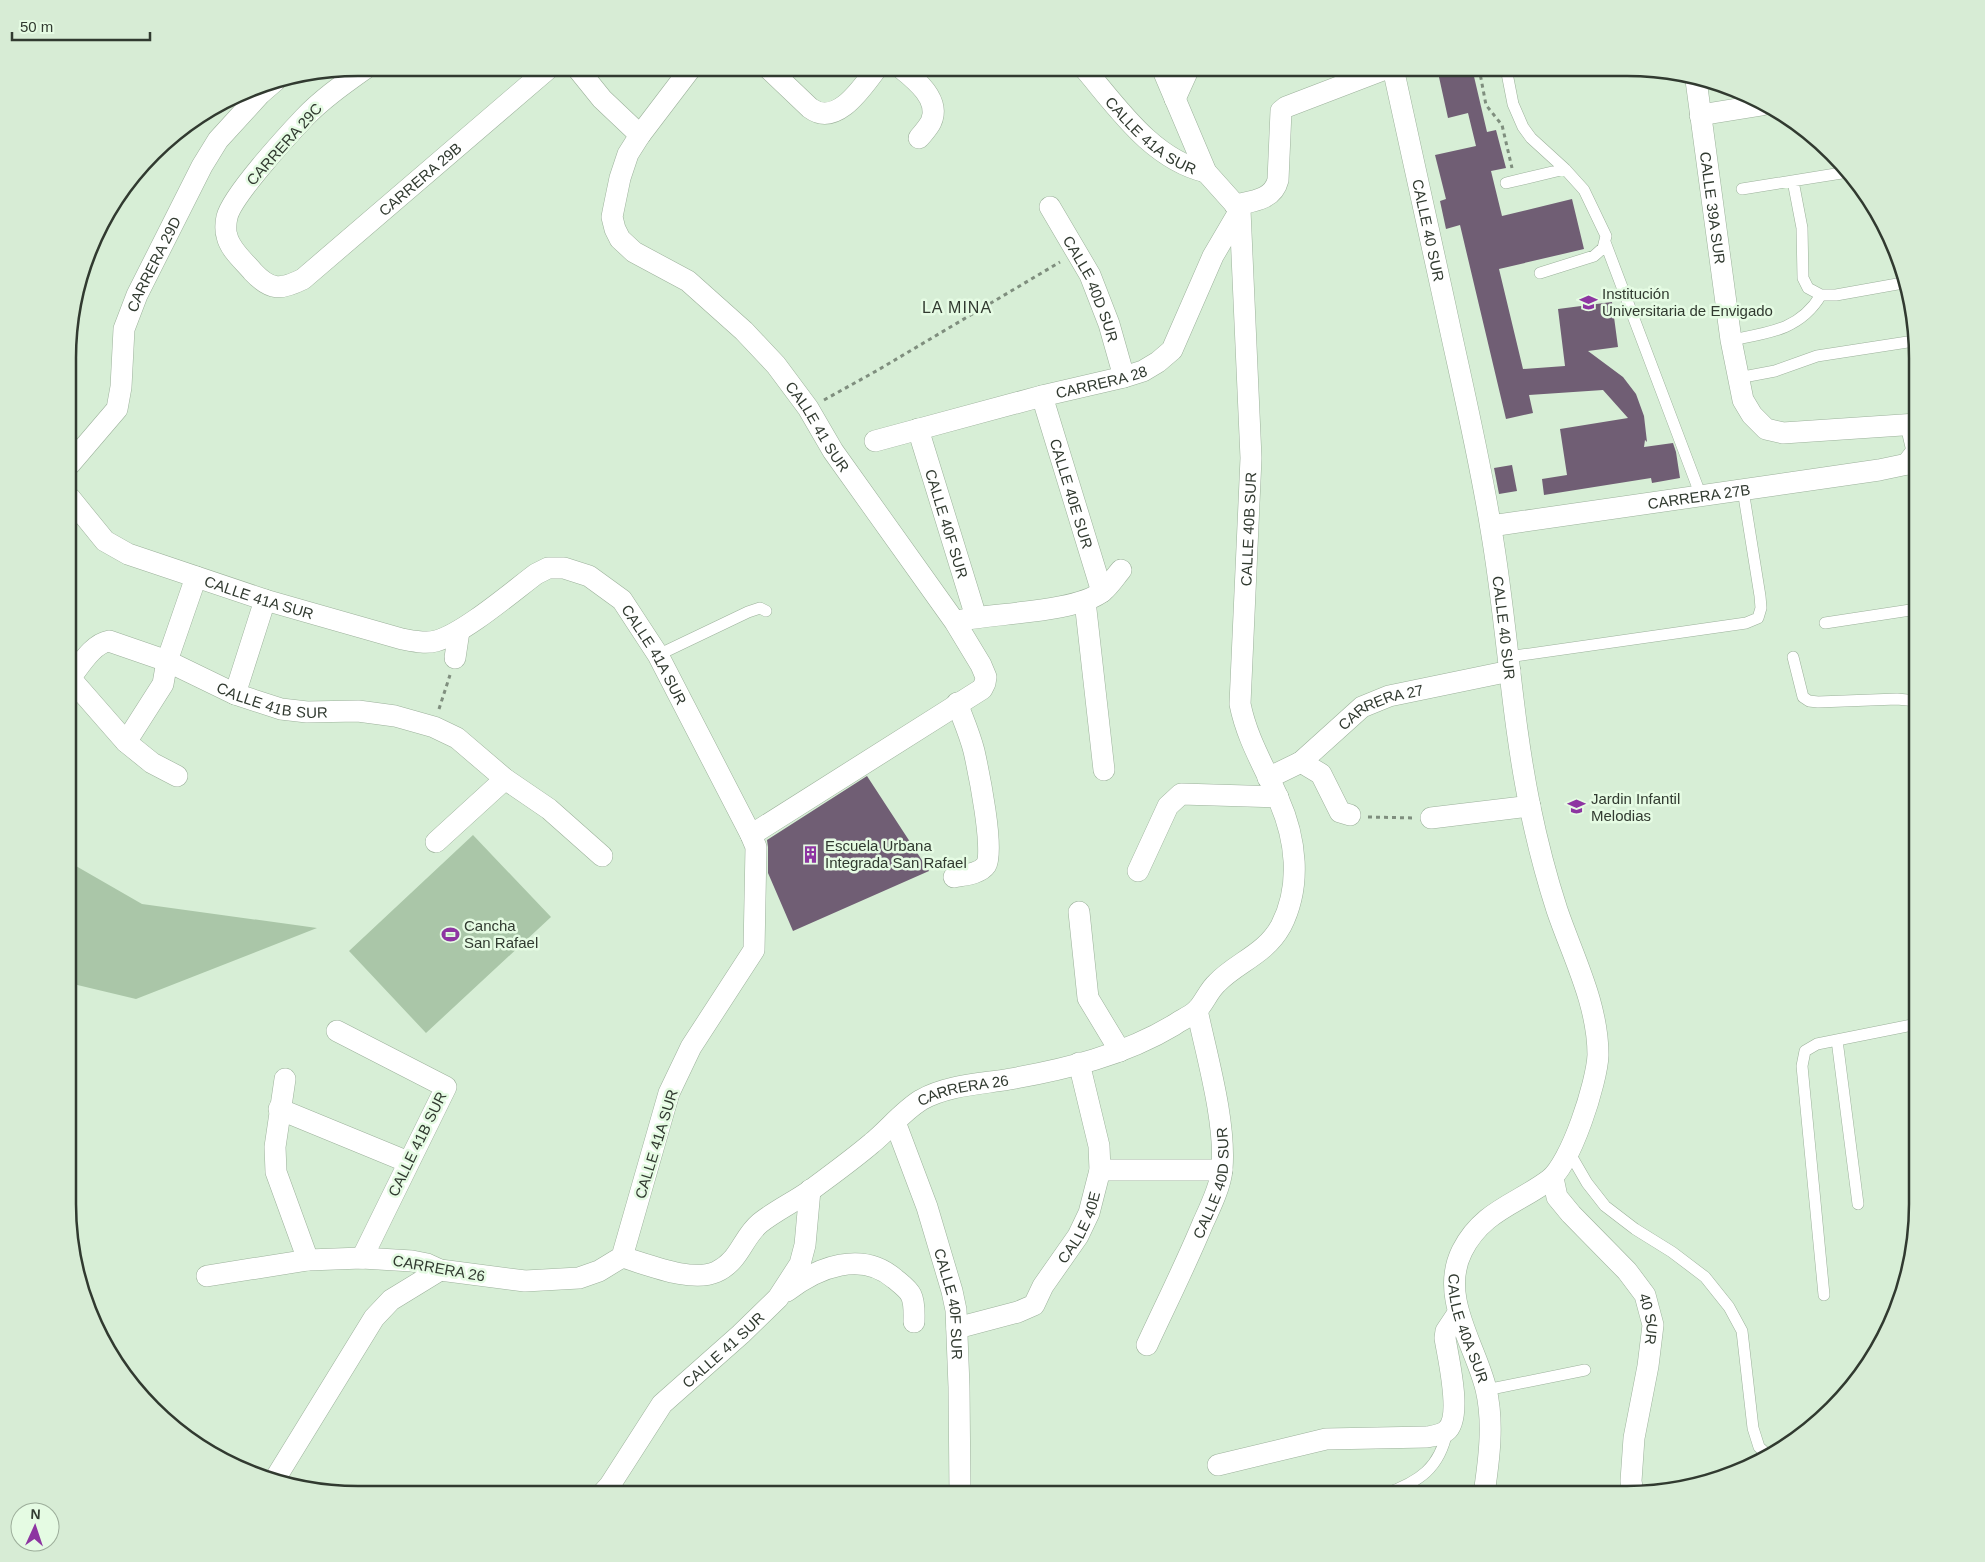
<svg xmlns="http://www.w3.org/2000/svg" width="1985" height="1562" viewBox="0 0 1985 1562" font-family="Arial,sans-serif">
<style>
.green{fill:#aac6a8}
.building{fill:#705e74}
.lines{fill:none;stroke-linecap:round;stroke-linejoin:round}
.service-casing{stroke:#9cb19b;stroke-width:12}
.minor-casing{stroke:#9cb19b;stroke-width:22}
.path{stroke:#7f8e7e;stroke-width:3;stroke-dasharray:4 4;stroke-linecap:butt}
.service{stroke:#fff;stroke-width:11}
.minor{stroke:#fff;stroke-width:21}
.labels{text-anchor:middle;dominant-baseline:central;stroke-width:5;stroke-linejoin:round;paint-order:stroke}
.street-label{font-size:15px;fill:#313a30;stroke:#e5fbe3}
.poi-label{font-size:15px;fill:#313a30;stroke:#e5fbe3;text-anchor:start}
.neighbourhood-label{font-size:16px;letter-spacing:1px;fill:#313a30;stroke:#e5fbe3}
.rim{fill:none;stroke:#313a30;stroke-width:2.5}
</style>
<rect width="100%" height="100%" fill="#d7eed6"/>
<path class="green" d="M473,835l78,82 -125,116 -77,-82z
M69,862l73,42 175,24 -181,71 -67,-16z"/>
<path class="building" d="M1437,68h35l15,64 9,-2 10,38 -15,3 11,45 70,-17 12,50 -85,20 24,100 42,-3 -7,-57 54,-7 6,45 -30,4 35,26 13,17 8,22 3,26 -2,-2 -1,7 29,-4 3,9 4,26 -28,5 -1,-5 -107,17 -2,-16 25,-4 -7,-46 68,-11 -25,-28 -74,5 4,18 -27,6 -46,-194 -14,4 -6,-28 6,-2 -11,-44 41,-9 -8,-33 -20,5z
M1512,465l5,26 -18,3 -5,-26z
M867,776l62,95 -136,60 -25,-58v-26l-1,-7z"/>
<g class="lines">
<defs>
<path id="service" d="M1506,68l7,36 10,23 8,11 34,31 19,21 22,46 -3,12 -9,8 -54,17
M1793,181l9,47 1,50 5,10 13,7h15l67,-12
M1506,183l59,-14
M1742,189l106,-17
M1605,242l96,254
M1731,340c37,-7 69,-10 90,-45
M1738,378l37,-7 42,-15 97,-15
M1825,623l92,-14
M658,655l90,-43 12,-4 6,3
M1508,657l238,-34 12,-5 3,-10 -1,-12 -17,-106
M1793,657l10,40 6,4 9,1 79,-3 20,2
M1837,1040l21,164
M1569,1152l18,31 18,23 30,23 37,23 33,25 24,30 13,24 11,97 6,19 10,9
M1824,1295l-22,-229 3,-15 12,-7 100,-20
M1486,1390l99,-20
M1385,1494c34,-12 55,-26 62,-63"/>
<g id="minor">
<path id="s1" d="M366,68c-21,15 -44,31 -62,50 -17,18 -72,78 -77,99 -1,4 -2,14 0,19 3,14 17,25 26,36 18,19 28,18 50,7l246,-211"/>
<path d="M577,68l25,31 38,36"/>
<path id="s2" d="M691,68l-51,67 -12,19 -8,24 -6,29 -2,10 3,12 5,10 14,13 54,29 56,50 32,34 32,43 25,43 122,171 26,43 5,12 -1,6 -3,6 -231,146"/>
<path d="M768,68l42,40c27,20 53,-22 67,-40"/>
<path d="M901,68c15,12 40,32 30,54 -3,6 -8,11 -12,16"/>
<path id="s3" d="M1084,68c34,40 68,91 122,104"/>
<path id="s4" d="M1393,68c18,79 35,158 52,237 16,75 34,149 46,224 16,92 20,186 39,278 7,34 16,69 27,103 16,47 41,94 41,145 -1,27 -27,109 -49,125 -32,24 -67,31 -87,71 -23,46 13,93 24,138 8,34 3,71 -2,105"/>
<path id="s5" d="M1696,80l35,260 12,60 9,15 14,14 17,4 134,-9"/>
<path d="M1175,99l14,-31"/>
<path d="M1700,115l62,-10"/>
<path d="M1235,205c18,-4 38,-5 43,-25l3,-69 5,-4 102,-39"/>
<path id="s6" d="M1050,207l40,68 19,49 15,53"/>
<path id="s7" d="M1042,396l60,196"/>
<path id="s8" d="M918,429l58,188"/>
<path id="s9" d="M875,441l167,-45 82,-19 19,-6 15,-9 14,-12 41,-94 27,-46"/>
<path id="s10" d="M70,464l47,-55 4,-22 3,-58 13,-34 65,-129 16,-26 42,-46 15,-13"/>
<path d="M1907,464l10,-13 -6,-26"/>
<path id="s11" d="M70,498l35,43 23,13 137,46 137,39c11,2 23,5 34,2 27,-7 76,-49 100,-67l12,-6h16l25,8 33,24 36,55 93,180 5,12 -2,103 -63,97 -22,46 -47,164 -23,14 -20,7 -54,3 -85,-11 -13,-6 -15,-3 -50,-3 -54,2 -101,16"/>
<path id="s12" d="M1491,526l388,-56 38,-8"/>
<path d="M1085,601l19,169"/>
<path d="M962,620c35,-7 116,-8 141,-29 7,-6 12,-14 18,-21"/>
<path d="M455,658l4,-27"/>
<path id="s13" d="M70,678c10,-12 22,-34 39,-37l58,20 68,33 46,15 26,3 51,-1 37,5 39,11 23,11 48,41 44,30 53,47"/>
<path d="M70,678l56,64 26,21 25,13"/>
<path d="M235,694l30,-94"/>
<path d="M126,742l37,-58 4,-23 29,-84"/>
<path d="M1301,762l20,12 19,38 10,3"/>
<path id="s14" d="M1268,778l33,-16 61,-55 27,-11 121,-25"/>
<path d="M1431,818l99,-12"/>
<path d="M436,842l69,-63"/>
<path d="M1138,871l30,-65 13,-12 97,3"/>
<path d="M954,877c10,-2 26,-3 32,-12 9,-14 -8,-96 -12,-114 -4,-16 -11,-32 -17,-48"/>
<path d="M1079,912l9,86 32,53"/>
<path d="M337,1031l109,56 -84,171"/>
<path d="M285,1079l-10,68 1,25 32,88"/>
<path d="M279,1109l129,53"/>
<path id="s15" d="M895,1122l32,85 25,84 4,19 3,77 1,107"/>
<path d="M1100,1170h122"/>
<path id="s16" d="M1553,1178l4,19 14,17 56,57 18,24 8,30 -5,41 -14,72 -3,43 2,12"/>
<path id="s17" d="M622,1257c25,7 69,26 94,15 24,-11 26,-34 44,-49 15,-12 34,-21 51,-33 20,-15 41,-30 61,-47 16,-13 31,-32 49,-43 26,-15 61,-16 89,-21 57,-10 114,-24 164,-54 7,-5 15,-8 22,-14 8,-7 12,-20 21,-28 20,-21 48,-28 64,-57 21,-41 15,-88 -3,-128 -14,-32 -31,-59 -38,-94l11,-246 -11,-248 -34,-38 -44,-104"/>
<path d="M787,1291c31,-24 75,-41 108,-12 6,5 13,10 16,16 4,8 3,19 3,27"/>
<path id="s18" d="M957,1328l61,-16 16,-7 9,-19 35,-50 11,-23 11,-43 -1,-24 -20,-83"/>
<path id="s19" d="M1147,1345c19,-41 39,-81 56,-122 7,-15 18,-38 19,-54 4,-47 -15,-112 -25,-159"/>
<path d="M1218,1465l108,-26 101,-2c6,-1 14,-2 19,-6 17,-13 2,-73 -1,-93l1,-7 12,-18"/>
<path d="M275,1479l99,-161 17,-18 49,-30"/>
<path id="s20" d="M602,1494l8,-9 52,-81 79,-70 37,-36 22,-34 5,-19 5,-55"/>
</g>
</defs>
<use href="#service" class="service-casing"/>
<use href="#minor" class="minor-casing"/>
<path class="path" d="M1479,68l7,37 16,20 10,43
M824,400l54,-30 182,-108
M439,709l11,-34
M1368,817l46,1"/>
<use href="#service" class="service"/>
<use href="#minor" class="minor"/>
</g>
<defs>
<symbol id="university-bare" viewBox="-9 -9 18 18"><path d="M0-5L7-2L0 1L-7-2ZM-4 1L0 2.5L4 1V4Q0 6-4 4Z" fill="#8d35a1" stroke="#e5fbe3" stroke-width="2.5" paint-order="stroke"/></symbol>
<symbol id="school-bare" viewBox="-9 -9 18 18"><path d="M0-5L7-2L0 1L-7-2ZM-4 1L0 2.5L4 1V4Q0 6-4 4Z" fill="#8d35a1" stroke="#e5fbe3" stroke-width="2.5" paint-order="stroke"/></symbol>
<symbol id="building-bare" viewBox="-9 -9 18 18"><path d="M-4-6H4V6H1V3H-1V6H-4ZM-2.5-4.3h1.7v1.8h-1.7ZM.8-4.3h1.7v1.8H.8ZM-2.5-1h1.7V.8h-1.7ZM.8-1h1.7V.8H.8Z" fill="#8d35a1" stroke="#e5fbe3" stroke-width="2.5" paint-order="stroke"/></symbol>
<symbol id="stadium-bare" viewBox="-9 -9 18 18"><path d="M0-5a6.5 5 0 1 0 0 10a6.5 5 0 1 0 0-10ZM-3.5-1.8h7v3.6h-7Z" fill="#8d35a1" stroke="#e5fbe3" stroke-width="2.5" paint-order="stroke"/></symbol>
</defs>
<g fill-rule="evenodd">
<use href="#university-bare" x="1576" y="290" width="25" height="25"/>
<use href="#school-bare" x="1564" y="794" width="25" height="25"/>
<use href="#building-bare" x="798" y="842" width="25" height="25"/>
<use href="#stadium-bare" x="438" y="922" width="25" height="25"/>
</g>
<g class="labels">
<g class="street-label">
<text stroke="none"><textPath href="#s3" startOffset="96">CALLE 41A SUR</textPath></text>
<text transform="translate(284 144) rotate(-48)">CARRERA 29C</text>
<text stroke="none"><textPath href="#s1" startOffset="480">CARRERA 29B</textPath></text>
<text stroke="none"><textPath href="#s5" startOffset="129">CALLE 39A SUR</textPath></text>
<text stroke="none"><textPath href="#s4" startOffset="166">CALLE 40 SUR</textPath></text>
<text stroke="none"><textPath href="#s10" startOffset="224">CARRERA 29D</textPath></text>
<text stroke="none"><textPath href="#s6" startOffset="92">CALLE 40D SUR</textPath></text>
<text stroke="none"><textPath href="#s9" startOffset="234">CARRERA 28</textPath></text>
<text stroke="none"><textPath href="#s2" startOffset="472">CALLE 41 SUR</textPath></text>
<text stroke="none"><textPath href="#s7" startOffset="102">CALLE 40E SUR</textPath></text>
<text stroke="none"><textPath href="#s12" startOffset="210">CARRERA 27B</textPath></text>
<text stroke="none"><textPath href="#s8" startOffset="99">CALLE 40F SUR</textPath></text>
<text stroke="none"><textPath href="#s17" startOffset="1189">CALLE 40B SUR</textPath></text>
<text stroke="none"><textPath href="#s11" startOffset="220">CALLE 41A SUR</textPath></text>
<text stroke="none"><textPath href="#s4" startOffset="571">CALLE 40 SUR</textPath></text>
<text stroke="none"><textPath href="#s11" startOffset="684">CALLE 41A SUR</textPath></text>
<text stroke="none"><textPath href="#s13" startOffset="230">CALLE 41B SUR</textPath></text>
<text stroke="none"><textPath href="#s14" startOffset="136">CARRERA 27</textPath></text>
<text stroke="none"><textPath href="#s17" startOffset="410">CARRERA 26</textPath></text>
<text transform="translate(417 1144) rotate(-64)">CALLE 41B SUR</text>
<text transform="translate(656 1144) rotate(-73)">CALLE 41A SUR</text>
<text stroke="none"><textPath href="#s19" startOffset="176">CALLE 40D SUR</textPath></text>
<text stroke="none"><textPath href="#s18" startOffset="171">CALLE 40E</textPath></text>
<text transform="translate(439 1268) rotate(10)">CARRERA 26</text>
<text stroke="none"><textPath href="#s15" startOffset="191">CALLE 40F SUR</textPath></text>
<text stroke="none"><textPath href="#s16" startOffset="176">40 SUR</textPath></text>
<text stroke="none"><textPath href="#s4" startOffset="1341">CALLE 40A SUR</textPath></text>
<text stroke="none"><textPath href="#s20" startOffset="190">CALLE 41 SUR</textPath></text>
</g>
<g class="poi-label">
<text x="1602" y="293">Institución<tspan x="1602" dy="17">Universitaria de Envigado</tspan></text>
<text x="1591" y="798">Jardin Infantil<tspan x="1591" dy="17">Melodias</tspan></text>
<text x="825" y="845">Escuela Urbana<tspan x="825" dy="17">Integrada San Rafael</tspan></text>
<text x="464" y="925">Cancha<tspan x="464" dy="17">San Rafael</tspan></text>
</g>
<g class="neighbourhood-label">
<text x="957" y="307">LA MINA</text>
</g>
</g>
<path d="M0 0H1985V1562H0ZM358 76H1627A282 282 0 0 1 1909 358V1204A282 282 0 0 1 1627 1486H358A282 282 0 0 1 76 1204V358A282 282 0 0 1 358 76Z" fill="#d7ecd5" fill-rule="evenodd"/>
<path class="rim" d="M358 76H1627A282 282 0 0 1 1909 358V1204A282 282 0 0 1 1627 1486H358A282 282 0 0 1 76 1204V358A282 282 0 0 1 358 76Z"/>
<g transform="translate(35 1527) rotate(3)"><circle r="24" fill="#e5fbe3" stroke="#9dae9b"/>
<path d="M0-4L9 19L0 12L-9 19Z" fill="#8d35a1"/>
<text y="-8" font-size="14" font-weight="bold" text-anchor="middle" fill="#313a30">N</text>
</g>
<path d="M12 32v8h138v-8" fill="none" stroke="#313a30" stroke-width="2.5"/>
<text x="20" y="32" font-size="15" fill="#313a30" stroke="#e5fbe3" stroke-width="4" paint-order="stroke">50 m</text>
</svg>
